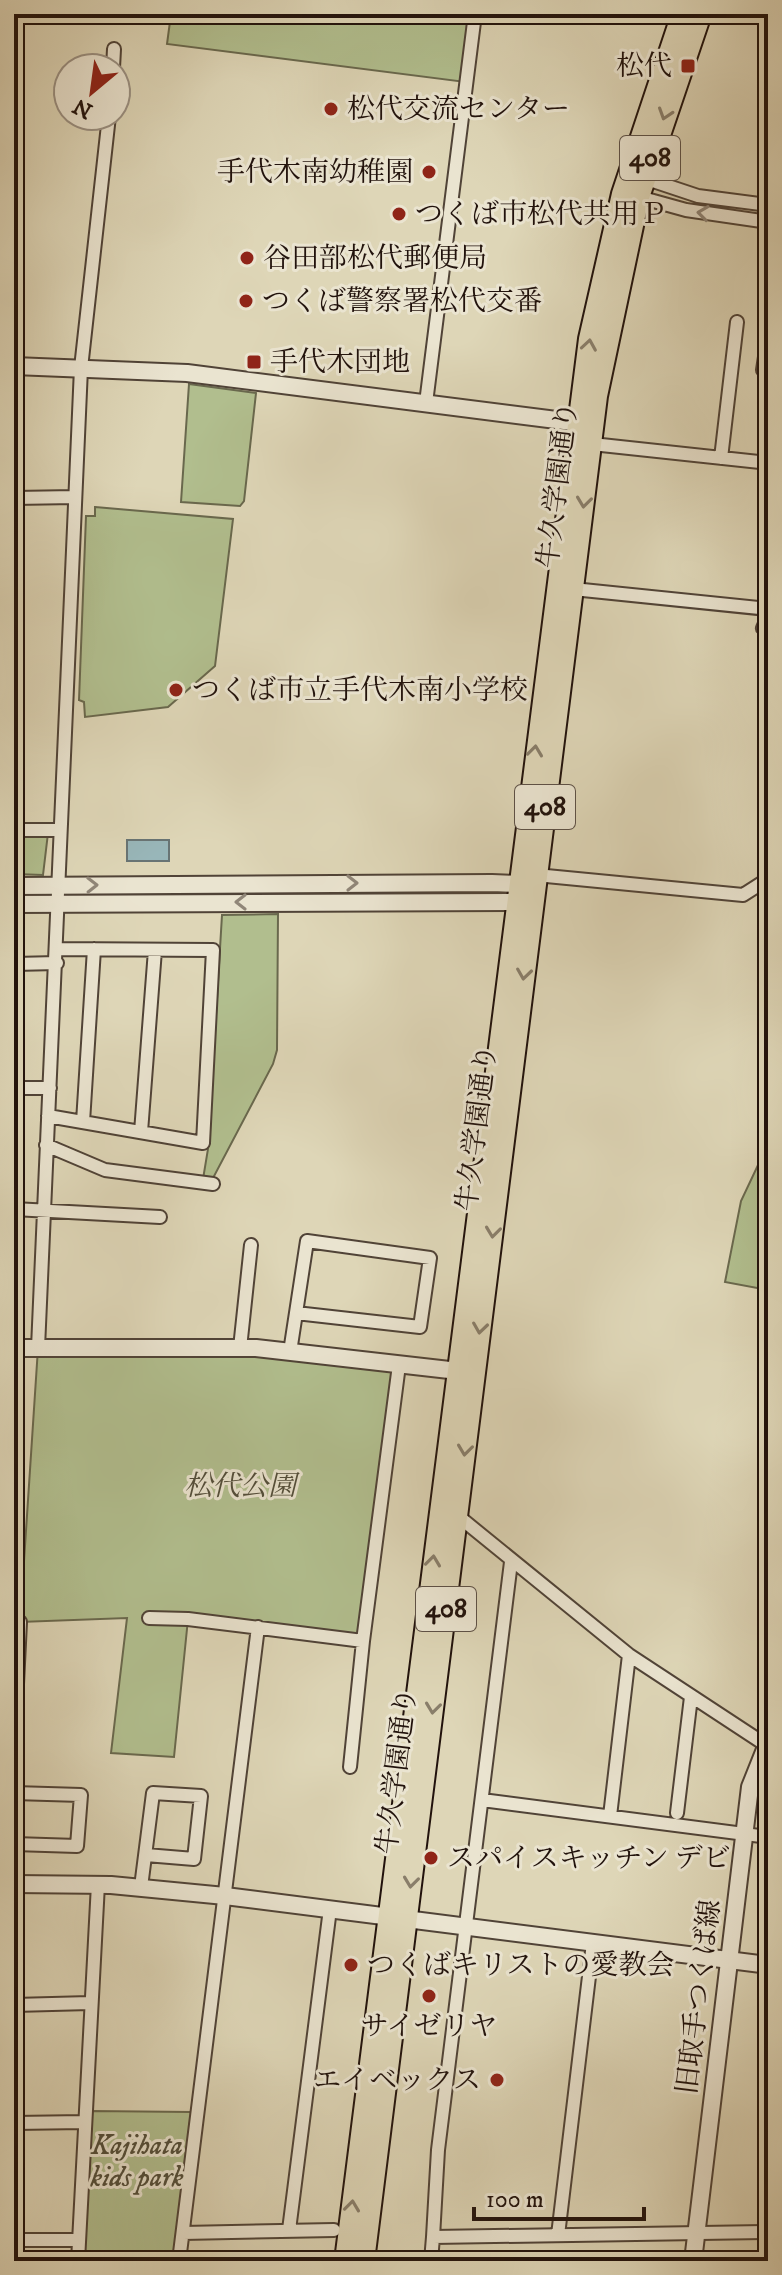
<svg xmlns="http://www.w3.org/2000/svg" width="782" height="2275" viewBox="0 0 782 2275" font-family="'IM FELL DW Pica','Noto Serif JP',serif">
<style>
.green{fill:#b1be8e;stroke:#69684d;stroke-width:2}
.water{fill:#98b6b9;stroke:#687474;stroke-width:2}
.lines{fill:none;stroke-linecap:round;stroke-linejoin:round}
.minor-casing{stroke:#504337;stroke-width:16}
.tertiary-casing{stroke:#504337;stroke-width:20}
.trunk-casing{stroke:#21120c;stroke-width:24}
.minor{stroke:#eae4d0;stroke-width:12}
.tertiary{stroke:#eae4d0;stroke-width:16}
.trunk{stroke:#ded6b7;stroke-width:20}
.oneway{stroke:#897e6a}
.oneway2{stroke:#908678}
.poi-dot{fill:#8f2418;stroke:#eae4d0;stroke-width:3}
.labels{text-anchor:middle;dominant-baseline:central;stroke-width:6;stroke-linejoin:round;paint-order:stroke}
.shield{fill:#eae4d0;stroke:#5d5147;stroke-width:2}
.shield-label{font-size:26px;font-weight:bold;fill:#21120c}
.poi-label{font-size:28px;fill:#21120c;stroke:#eae4d0;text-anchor:start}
.street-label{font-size:28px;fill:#21120c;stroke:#eae4d0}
.park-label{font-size:28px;font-style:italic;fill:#534e3a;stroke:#eae4d0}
</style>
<rect width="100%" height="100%" fill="#ded6b7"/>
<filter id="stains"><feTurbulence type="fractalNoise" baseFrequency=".0025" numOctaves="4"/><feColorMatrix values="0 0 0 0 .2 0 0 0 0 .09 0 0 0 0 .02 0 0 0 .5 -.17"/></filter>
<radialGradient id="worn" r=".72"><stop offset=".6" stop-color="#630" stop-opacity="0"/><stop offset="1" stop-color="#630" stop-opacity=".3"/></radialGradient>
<path class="green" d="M171,14h301l-7,68 -298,-38z
M189,384l67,9 -12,108 -4,5 -59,-4z
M95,507l138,12 -18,147 -47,41 -83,10 -1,-15 -5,-2 7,-184h9z
M14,833h34l-5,42 -29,-1z
M278,914l-1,136 -4,14 -61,116 -9,-1 5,-30 14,-234z
M768,1144v146l-43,-8 16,-81z
M198,1346l201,19 -36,276 -175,-22 -14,138 -63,-4 16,-135 -107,4 18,-274z
M91,2111l100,1 -16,149h-93z"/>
<path class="water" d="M127,840h42v21h-42z"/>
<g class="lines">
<defs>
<path id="minor" d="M113,68l1,-19
M644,178l54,18 70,9
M639,197l47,13 82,12
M768,337l-5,33 5,6
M426,403l49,-389
M592,444l176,19
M721,458l16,-136
M14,498l61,-1
M573,589l195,20
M768,617l-5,11 5,4
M14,830h46
M536,875l207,20 25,-16
M14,964l43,-1
M14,1088h36
M48,1116l155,27 10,-193 -156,-1
M83,1122l11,-173
M141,1132l14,-182
M46,1145l59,25 108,14
M14,1209l146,8
M38,1348l43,-980 28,-252
M240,1348l11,-103
M290,1352l17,-111 123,17 -10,69 -124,-14
M458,1516l171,139 137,90
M511,1562l-73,588 -5,87 335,-5
M149,1618l39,1 175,22 36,-276
M14,1746l6,-124
M350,1767l13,-126
M14,1793l67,2 -4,51 -63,-2
M482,1800l286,37
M677,1813l14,-116
M610,1816l19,-161
M141,1887l12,-94 48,3 -7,63 -48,-4
M14,2005l76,-2
M14,2123l70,-1
M289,2230l41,-321
M183,2233l151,-3
M558,2235l35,-292
M14,2240h65
M78,2261l20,-377
M179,2261l79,-634
M431,2261l2,-24"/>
<path id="tertiary" d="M14,366l173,7 401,51
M14,886l478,-3 26,1 8,6
M14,904l501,-2 13,-4
M14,1348h242l211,24
M14,1884l97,1 114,11 543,69
M693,2261l57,-474 18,-45"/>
<path id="trunk" d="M345,2261l244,-1922 33,-145 60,-180
M364,2261l233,-1865 42,-199 62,-183"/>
</defs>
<use href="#minor" class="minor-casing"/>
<use href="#tertiary" class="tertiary-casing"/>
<use href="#trunk" class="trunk-casing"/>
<use href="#minor" class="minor"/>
<use href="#tertiary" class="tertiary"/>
<use href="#trunk" class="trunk"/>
</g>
<defs><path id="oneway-chevron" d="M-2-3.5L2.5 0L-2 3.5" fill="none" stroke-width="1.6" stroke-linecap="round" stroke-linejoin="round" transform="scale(2)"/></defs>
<g class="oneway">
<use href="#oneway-chevron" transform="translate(665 114) rotate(108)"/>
<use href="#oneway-chevron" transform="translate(589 345) rotate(-81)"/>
<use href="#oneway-chevron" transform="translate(584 502) rotate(97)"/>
<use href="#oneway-chevron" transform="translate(535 751) rotate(-83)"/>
<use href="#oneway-chevron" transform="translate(524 974) rotate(98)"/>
<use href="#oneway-chevron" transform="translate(493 1232) rotate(97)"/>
<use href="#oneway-chevron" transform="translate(480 1328) rotate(98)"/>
<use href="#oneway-chevron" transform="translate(465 1450) rotate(97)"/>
<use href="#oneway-chevron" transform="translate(433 1561) rotate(-83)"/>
<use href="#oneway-chevron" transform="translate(433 1708) rotate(97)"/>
<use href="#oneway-chevron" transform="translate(411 1882) rotate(97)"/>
<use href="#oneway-chevron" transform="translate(352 2206) rotate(-83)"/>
</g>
<g class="oneway2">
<use href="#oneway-chevron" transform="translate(703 213) rotate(-172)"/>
<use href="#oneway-chevron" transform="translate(352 883)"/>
<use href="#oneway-chevron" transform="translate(92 885) rotate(-1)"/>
<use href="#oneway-chevron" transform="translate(241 902) rotate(-180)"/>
</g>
<g class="poi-dot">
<rect x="680" y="58" width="16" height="16" rx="4"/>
<circle cx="331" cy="109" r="8"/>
<circle cx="429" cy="172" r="8"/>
<circle cx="399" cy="214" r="8"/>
<circle cx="247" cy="258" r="8"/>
<circle cx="246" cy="301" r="8"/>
<rect x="246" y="354" width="16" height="16" rx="4"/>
<circle cx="176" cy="690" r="8"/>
<circle cx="431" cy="1858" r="8"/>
<circle cx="351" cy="1965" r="8"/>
<circle cx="429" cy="1996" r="8"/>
<circle cx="497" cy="2080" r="8"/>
</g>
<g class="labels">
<g class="shield">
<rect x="620" y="136" width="60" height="44" rx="6"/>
<rect x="515" y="785" width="60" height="44" rx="6"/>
<rect x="416" y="1587" width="60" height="44" rx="6"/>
</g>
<g class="shield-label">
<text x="650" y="158">408</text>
<text x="545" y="807">408</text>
<text x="446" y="1609">408</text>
</g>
<g class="poi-label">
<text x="672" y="66" text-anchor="end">松代</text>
<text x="347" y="109">松代交流センター</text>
<text x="413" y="172" text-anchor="end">手代木南幼稚園</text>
<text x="415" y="214">つくば市松代共用Ｐ</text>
<text x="263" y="258">谷田部松代郵便局</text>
<text x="262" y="301">つくば警察署松代交番</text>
<text x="270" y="362">手代木団地</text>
<text x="192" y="690">つくば市立手代木南小学校</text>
<text x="447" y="1858">スパイスキッチン デビ</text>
<text x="367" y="1965">つくばキリストの愛教会</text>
<text x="429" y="2026" text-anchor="middle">サイゼリヤ</text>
<text x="481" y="2080" text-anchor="end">エイベックス</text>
</g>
<g class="street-label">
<text transform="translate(558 485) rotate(-83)">牛久学園通り</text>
<text transform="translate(477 1128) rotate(-83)">牛久学園通り</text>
<text transform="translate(397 1771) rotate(-83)">牛久学園通り</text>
<text transform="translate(699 1997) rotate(-83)">旧取手つくば線</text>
</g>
<g class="park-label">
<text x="240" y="1486">松代公園</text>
<text x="137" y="2145">Kajihata<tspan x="137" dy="32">kids park</tspan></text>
</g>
</g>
<rect width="782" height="2275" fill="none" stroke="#ded6b7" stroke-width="48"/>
<rect x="16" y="16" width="750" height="2243" fill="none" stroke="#21120c" stroke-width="4"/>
<rect x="24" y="24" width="734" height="2227" fill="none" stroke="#21120c" stroke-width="2"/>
<g transform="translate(92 92) rotate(209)"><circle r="38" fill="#eae4d0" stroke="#9a9082" stroke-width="2"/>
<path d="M0-6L14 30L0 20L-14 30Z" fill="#8f2418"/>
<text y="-12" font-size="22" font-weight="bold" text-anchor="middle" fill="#21120c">N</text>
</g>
<path d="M474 2207v12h170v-12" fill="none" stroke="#21120c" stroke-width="4"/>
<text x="486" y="2207" font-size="24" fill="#21120c" stroke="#eae4d0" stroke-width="6" paint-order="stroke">100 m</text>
<rect width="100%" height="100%" filter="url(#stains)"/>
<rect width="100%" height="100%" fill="url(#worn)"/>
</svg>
